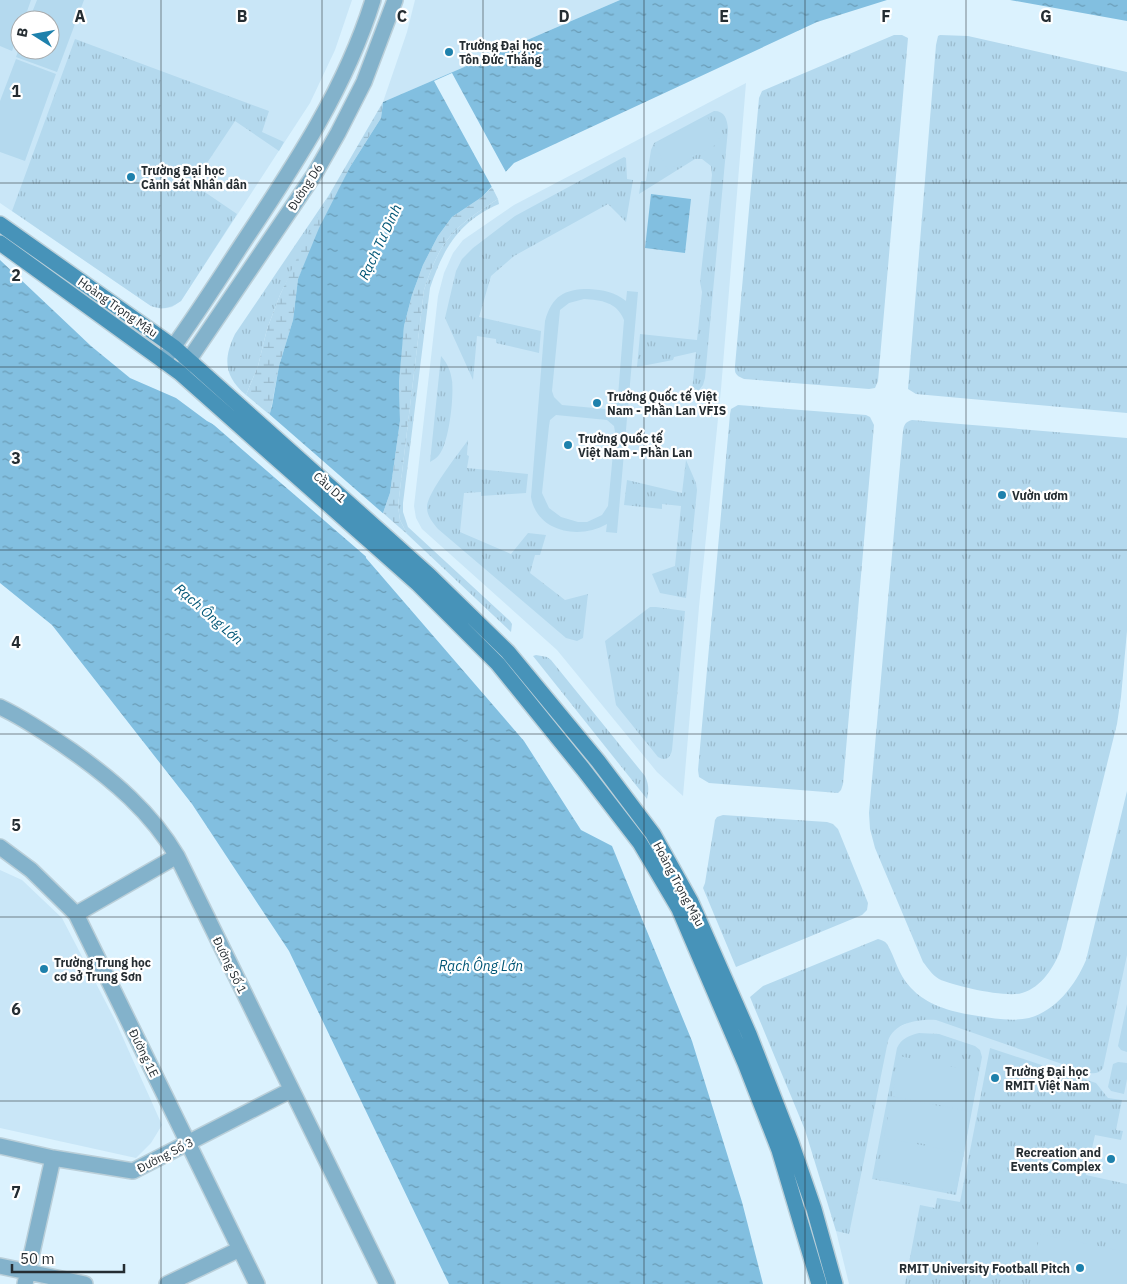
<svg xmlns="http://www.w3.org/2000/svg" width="1127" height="1284" viewBox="0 0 1127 1284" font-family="'IBM Plex Sans',sans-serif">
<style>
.built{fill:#c9e6f7;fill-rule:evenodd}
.grass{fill:url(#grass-tufts)}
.wetland{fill:url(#wetland-marsh)}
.garden{fill:#b4d9ee;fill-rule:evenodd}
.water{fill:url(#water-ripples)}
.pier{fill:#dbf2fe}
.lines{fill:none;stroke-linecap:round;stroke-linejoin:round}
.minor-casing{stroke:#bacfd9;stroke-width:18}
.tertiary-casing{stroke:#bacfd9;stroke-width:18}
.secondary-casing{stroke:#bacfd9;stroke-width:18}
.minor{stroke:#83b2cb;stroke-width:15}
.tertiary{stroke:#83b2cb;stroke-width:15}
.secondary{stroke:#4793b9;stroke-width:15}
.grid{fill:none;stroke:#252d32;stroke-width:1;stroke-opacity:0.55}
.poi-dot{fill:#1e81ac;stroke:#fff;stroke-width:2}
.labels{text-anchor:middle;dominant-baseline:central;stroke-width:4.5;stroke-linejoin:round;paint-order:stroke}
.poi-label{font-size:12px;font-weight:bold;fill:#252d32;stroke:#fff;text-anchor:start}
.street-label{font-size:12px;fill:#252d32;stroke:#fff}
.water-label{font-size:14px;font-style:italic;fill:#015676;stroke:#fff}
.grid-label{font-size:16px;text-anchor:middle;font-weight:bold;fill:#252d32;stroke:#fff;stroke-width:4.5;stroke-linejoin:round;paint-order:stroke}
</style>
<defs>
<pattern id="grass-tufts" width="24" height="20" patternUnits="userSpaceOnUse" patternTransform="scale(1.25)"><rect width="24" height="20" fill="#b4d9ee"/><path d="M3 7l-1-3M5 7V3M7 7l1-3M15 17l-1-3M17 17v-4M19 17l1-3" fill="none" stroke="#9bbbcd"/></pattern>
<pattern id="wetland-marsh" width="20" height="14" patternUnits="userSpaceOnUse" patternTransform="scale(1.25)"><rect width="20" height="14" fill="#b4d9ee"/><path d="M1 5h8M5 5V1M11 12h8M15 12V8" fill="none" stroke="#9bbbcd"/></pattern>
<pattern id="water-ripples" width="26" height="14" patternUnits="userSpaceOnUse" patternTransform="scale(1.25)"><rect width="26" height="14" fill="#82bfe0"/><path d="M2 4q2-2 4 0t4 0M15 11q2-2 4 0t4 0" fill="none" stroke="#6a9cb6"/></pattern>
</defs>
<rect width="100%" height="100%" fill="#dbf2fe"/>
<path class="built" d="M0,0h352l-17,50 -25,53 -129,198 -9,6 -11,2 -10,-3 -151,-103zM20,20h30v30h-30z
M415,0h205l-237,102 24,-70z
M746,83l-25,306 -22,218 -16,189 -26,-24 -100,-122 -135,-121 -6,-11 -2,-12 24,-210 6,-23 9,-20 10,-13 51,-35z
M0,870l22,10 40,38 53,102 47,105 -11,18 -15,15 -136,-30z
M1127,888v396h-278l-13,-53 36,-192 56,-25 156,49z"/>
<path class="grass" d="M894,35h8l6,3 -30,343 -3,7 -6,1 -125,-10c-7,-3 -10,-5 -9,-13l24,-268 3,-7z
M940,35l28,1 159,36v341l-211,-19 -8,-5 28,-344 2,-9z
M75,39l194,72 -7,21 22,10 -5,9 -44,-30 -42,63 44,30 -56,87c-10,7 -17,9 -30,5l-139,-95z
M714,111c11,0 13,8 14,18l-23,249 -2,7 -12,15 5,-48 -22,5 -1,3 -36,7 3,-33 57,6 5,-48 -2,-10 12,-107 -1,-9 -9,-7h-7l-56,35 2,-13h5l5,-31 3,-7z
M624,157l2,1 1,21 6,1 -7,42 -18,-18 -94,52 -23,20 -12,41 62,14 -2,22 -43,-10v-4l-19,-3 -4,44 -28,-62 11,-47 6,-12 11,-11 42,-32z
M329,195l-49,100 -13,34 -9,37 -12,29c-22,-19 -23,-36 -11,-61z
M498,199l1,5c-40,17 -56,45 -69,84l-27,215v9l5,15 102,94 2,3 -1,8 -104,-98 -7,-14 -2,-14 26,-216c17,-52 29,-62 74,-91z
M441,356c7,8 10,16 11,25 2,16 -3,62 -13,74 -2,3 -6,5 -9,7z
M738,405l128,10 4,2 4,8 -31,359 -2,6 -3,3 -129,-10 -10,-6 -1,-7 32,-356 1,-5z
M912,420l215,18v193l-6,66 -4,27 -56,225c-7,18 -19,38 -39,44 -15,5 -69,-7 -83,-14 -7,-4 -11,-11 -16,-17l-48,-114 -5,-19 -1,-16 34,-382c1,-6 2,-9 9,-11z
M468,440l-1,15 2,1 -2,12 61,6 -2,19 -45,3v-4l-17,1 -4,39 51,22 17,-21 18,2 -6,20h-5l-5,18 35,27 23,-6 -5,44 -6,3 -11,-3 -128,-109c-5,-6 -11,-13 -11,-21 -1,-14 32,-55 41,-68z
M686,460l10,23 1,7 -11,108 -26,-5 -8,-19 23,-8 6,-60 -19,-2v5l-38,-4 3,-25 55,13z
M650,607h6l29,4 -13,139c-2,9 -7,11 -14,7l-42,-52 -11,-64z
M536,655l11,2 4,3 94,116c4,9 4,14 2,23l-114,-143z
M1127,791v164l-24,113c-4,5 -8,6 -15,5l-152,-53c-16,-1 -42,2 -48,21l-39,193 -13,-3 -31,-101 -55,-133 13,-11 115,-47c3,1 7,2 9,5 9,15 10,29 24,44 16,17 38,23 61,27 18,3 39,7 57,3 27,-7 47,-34 57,-58z
M723,815l104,7 6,2 5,5 30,74 -1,7 -5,5 -126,52 -33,-79 2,-5 10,-63 2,-3z
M1127,1004v48l-6,-2 -3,-4z
M919,1033l20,1 36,12 5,4 2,7 -26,138 -84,-16 25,-131c5,-10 11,-12 22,-15z
M990,1048l106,35 12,15 14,2 -6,30 7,1 -2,9 -26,-5 -9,40 41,9v100h-222l15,-79 15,3 2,-10 23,4z
M1118,1062l9,1v16l-3,15 -13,-3 -3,-4 5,-23z"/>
<path class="wetland" d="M383,102l-2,16 -31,49 -52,112 -5,41 -14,46 -9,49 -24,-20 12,-29 9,-37 13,-34 23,-50 26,-50z
M492,187l6,12c-45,29 -57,39 -74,91l-26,216 2,14 7,14 -24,-21 7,-20 10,-72 -1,-39 2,-29 3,-27 8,-31 11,-30 15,-29 14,-19 30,-20z"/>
<path class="garden" d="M0,0h31l-7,20h-4v10l-8,21 -12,-5z
M37,0h47l-27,72 -41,-15 4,-11v4h30v-30h-21z
M16,59l40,15 -31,87 -25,-9v-51z
M707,116l14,26 -53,28 -14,-26z
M589,289c14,1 26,3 37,12l1,-10 11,1 -21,241 -11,-1 1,-8c-28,16 -70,8 -76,-27l14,-176c7,-25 19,-32 44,-32zM584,299c17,1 33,3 40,21l-6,76 -6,11 -7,2 -43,-4 -8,-8 -2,-6 8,-81 9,-7zM556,415l51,5 7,6 1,6 -7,74 -6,9 -15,7h-9l-17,-5 -12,-9 -7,-15 7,-67 1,-6z
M899,1056l80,16 -8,39 -79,-15z
M892,1097l79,15 -7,40 -80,-16z
M884,1138l80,15 -8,39 -79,-15z
M1040,1234l87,18v32h-97z"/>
<path class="water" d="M620,0h267l-70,22 -303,141 -32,34 -30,20 -14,19 -15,29 -11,30 -8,31 -5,56 1,39 -10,72 -7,20 -18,27 1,18 158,183 57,89 31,16 80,195 50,161 21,82h-314l-160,-333 -97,-147 -140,-179 -52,-42v-323l91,86 39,32 46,20 31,23 25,13 31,4 9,-32 7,-40 14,-46 5,-41 21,-51 31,-61 31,-49 2,-16z
M1010,0h117v21z
M651,194l40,5 -6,54 -40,-5z"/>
<path class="pier" d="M452,73l55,101 -14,15 -59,-108z
M268,413l117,102 -17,26 1,16 9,10 -171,-148 26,13 22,6 6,-2z"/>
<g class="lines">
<defs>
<path id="minor" d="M0,707c25,12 49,28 72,44 41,29 79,61 105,105l210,428
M0,847l31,23 45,44 181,370
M76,914l101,-58
M0,1146l53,12 80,13 158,-81
M0,1266l85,18
M25,1284l28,-126
M167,1284l73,-35"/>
<path id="tertiary" d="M163,361c30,-40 56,-82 83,-123 50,-75 100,-151 127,-238
M182,370l132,-195 24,-42 26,-51 31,-82"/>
<path id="secondary" d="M0,224l174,123 255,228 79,77 90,109 55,73 38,68 58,132 42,108 23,67 21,75
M0,243l180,130 238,211 80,80 85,105 57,74 39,66 66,154 34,87 40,134"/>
</defs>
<use href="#minor" class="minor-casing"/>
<use href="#tertiary" class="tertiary-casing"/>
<use href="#secondary" class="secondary-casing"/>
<use href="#minor" class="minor"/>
<use href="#tertiary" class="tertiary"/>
<use href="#secondary" class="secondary"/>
</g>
<path class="grid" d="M161,0v1284M322,0v1284M483,0v1284M644,0v1284M805,0v1284M966,0v1284M0,183h1127M0,367h1127M0,550h1127M0,734h1127M0,917h1127M0,1101h1127"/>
<g class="poi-dot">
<circle cx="449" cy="52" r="5"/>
<circle cx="131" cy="177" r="5"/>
<circle cx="597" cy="403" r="5"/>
<circle cx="568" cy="445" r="5"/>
<circle cx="1002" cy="495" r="5"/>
<circle cx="44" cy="969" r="5"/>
<circle cx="995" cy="1078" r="5"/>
<circle cx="1111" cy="1159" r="5"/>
<circle cx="1080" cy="1268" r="5"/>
</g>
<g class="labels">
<g class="poi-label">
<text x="459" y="45">Trường Đại học<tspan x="459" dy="14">Tôn Đức Thắng</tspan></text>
<text x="141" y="170">Trường Đại học<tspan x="141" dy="14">Cảnh sát Nhân dân</tspan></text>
<text x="607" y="396">Trường Quốc tế Việt<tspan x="607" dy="14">Nam - Phần Lan VFIS</tspan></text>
<text x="578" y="438">Trường Quốc tế<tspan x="578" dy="14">Việt Nam - Phần Lan</tspan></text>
<text x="1012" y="495">Vườn ươm</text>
<text x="54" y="962">Trường Trung học<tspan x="54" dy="14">cơ sở Trung Sơn</tspan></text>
<text x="1005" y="1071">Trường Đại học<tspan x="1005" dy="14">RMIT Việt Nam</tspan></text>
<text x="1101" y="1152" text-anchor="end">Recreation and<tspan x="1101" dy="14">Events Complex</tspan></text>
<text x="1070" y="1268" text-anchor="end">RMIT University Football Pitch</text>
</g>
<g class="street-label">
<text transform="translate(305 187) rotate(-57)">Đường D6</text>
<text transform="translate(118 307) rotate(35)">Hoàng Trọng Mậu</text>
<text transform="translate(330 487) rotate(42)">Cầu D1</text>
<text transform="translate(679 884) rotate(62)">Hoàng Trọng Mậu</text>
<text transform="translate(230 965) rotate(64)">Đường Số 1</text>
<text transform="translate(144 1053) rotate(64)">Đường 1E</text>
<text transform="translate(165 1155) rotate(-27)">Đường Số 3</text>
</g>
<g class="water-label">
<text transform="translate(380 242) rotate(-65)">Rạch Tư Dinh</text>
<text transform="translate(209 614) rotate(41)">Rạch Ông Lớn</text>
<text x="481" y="966">Rạch Ông Lớn</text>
</g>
</g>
<g class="grid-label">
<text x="80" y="22">A</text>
<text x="242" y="22">B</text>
<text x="402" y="22">C</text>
<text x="564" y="22">D</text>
<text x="724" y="22">E</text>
<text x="886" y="22">F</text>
<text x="1046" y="22">G</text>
<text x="16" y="97">1</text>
<text x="16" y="281">2</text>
<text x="16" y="464">3</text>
<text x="16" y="648">4</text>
<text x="16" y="831">5</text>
<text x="16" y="1015">6</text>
<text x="16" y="1198">7</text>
</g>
<g transform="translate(35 35) rotate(281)"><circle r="24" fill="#ffffff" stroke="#a8abad"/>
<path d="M0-4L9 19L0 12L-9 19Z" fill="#1e81ac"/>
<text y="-8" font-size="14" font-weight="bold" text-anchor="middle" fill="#252d32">B</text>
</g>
<path d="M12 1264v8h112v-8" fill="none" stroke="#252d32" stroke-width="2.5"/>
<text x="20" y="1264" font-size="15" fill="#252d32" stroke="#ffffff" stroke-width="4" paint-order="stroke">50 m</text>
</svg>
